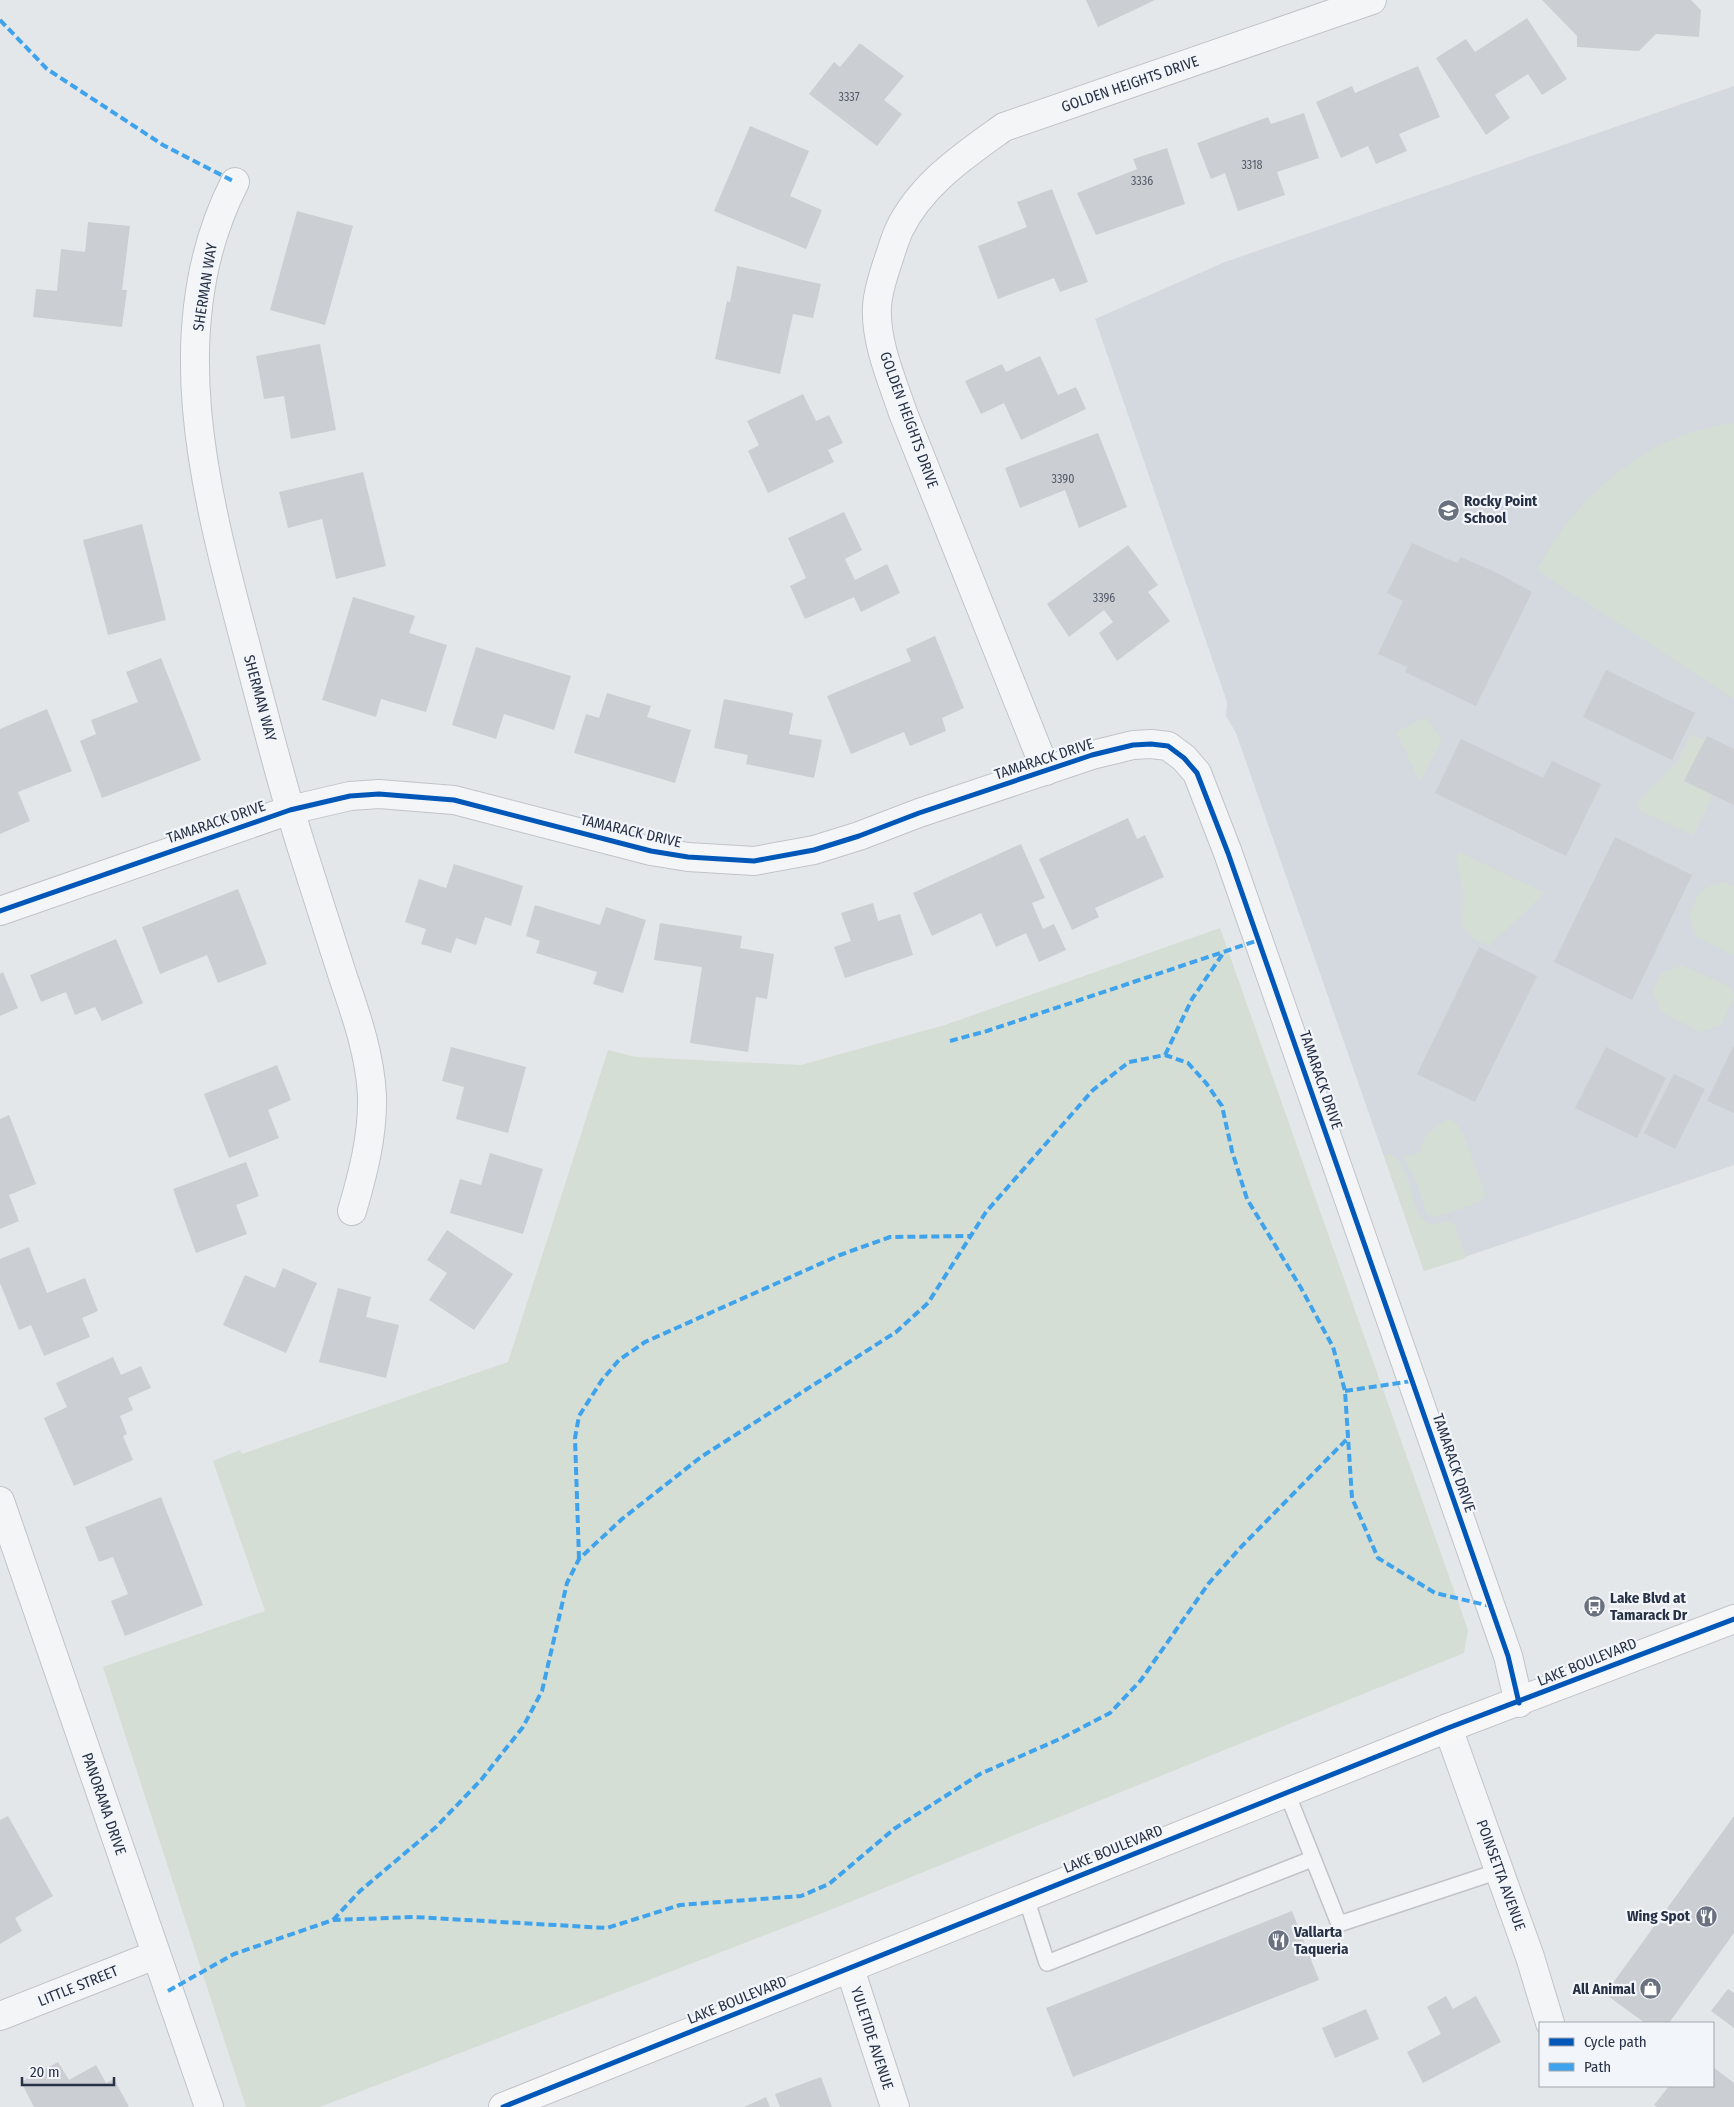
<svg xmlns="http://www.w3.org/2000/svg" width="1734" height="2107" viewBox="0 0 1734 2107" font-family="'Fira Sans Condensed',sans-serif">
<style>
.built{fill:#d4d8df}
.green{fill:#d4ded4}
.building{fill:#cbced2}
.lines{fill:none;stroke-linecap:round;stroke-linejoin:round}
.lane-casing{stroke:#c1c3c8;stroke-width:18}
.street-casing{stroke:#c1c3c8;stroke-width:30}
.secondary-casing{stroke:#c1c3c8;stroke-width:30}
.lane{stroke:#f3f5f6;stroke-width:15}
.street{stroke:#f3f5f6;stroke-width:28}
.secondary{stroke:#f7f7f8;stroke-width:28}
.quiet{stroke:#3ea3ec;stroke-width:4;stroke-dasharray:8 4;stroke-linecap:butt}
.cycleway-casing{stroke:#f2f5f9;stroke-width:8}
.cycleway{stroke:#0057b8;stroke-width:5}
.labels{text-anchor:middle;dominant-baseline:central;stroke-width:4.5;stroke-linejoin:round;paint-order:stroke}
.number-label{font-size:12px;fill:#525b6a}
.street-label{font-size:15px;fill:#283246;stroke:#f2f5f9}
.poi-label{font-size:15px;font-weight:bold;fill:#283246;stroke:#f2f5f9;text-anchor:start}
</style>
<rect width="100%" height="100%" fill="#e4e7ea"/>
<path class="built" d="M1734,86v1079l-310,106 -188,-538 -10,-17 1,-14 -132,-383 130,-57z"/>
<path class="green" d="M1734,423v276l-197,-129c38,-74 112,-138 197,-147z
M1425,717l17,22 -22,43 -24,-50z
M1691,734l14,6 -20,41 28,14 -20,40 -53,-24 -3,-9 40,-40z
M1459,852l86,41 -56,53 -18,-8 -10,-14 2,-30 -7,-37z
M1725,882l9,4v70l-38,-19 -7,-21c10,-25 8,-27 36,-34z
M1220,928l248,702 -4,23 -639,259 -505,195h-74l-143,-440 162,-56 -52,-150 27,-11 2,4 266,-92 100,-312 28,7 165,8 144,-40z
M1682,965l50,23 2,10 -13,27 -21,7 -39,-20 -8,-20 8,-19z
M1446,1120h7l10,13 23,63c-4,7 -43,19 -53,21l-7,-4 -8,-28 -14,-28 2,-3 4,2 12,-5 -1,-7 7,-11z
M1389,1154c25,8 19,65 43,71 9,-2 16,-7 23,0l11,33 -42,13 -40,-115z"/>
<path class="building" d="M1086,0h69l-57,27z
M1542,0h149l10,10 -2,27 -43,-3 -17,17 -62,-4v-11z
M1527,18l40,61 -25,16 -14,-21 -33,21 15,23 -24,17 -50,-77 30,-19 9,13z
M859,44h2l43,32 -20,24 18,14 -25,32 -68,-52 25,-32 6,5z
M1418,66l22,51 -41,17 8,17 -31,13 -8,-18 -27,12 -25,-56 36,-16 3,7z
M1304,113l15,45 -42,14 8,23 -47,16 -13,-38 -14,6 -14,-36 71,-26 3,7z
M750,126l59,25 -19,45 32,14 -16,39 -92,-38z
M1167,148l18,56 -89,31 -19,-42 60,-24 -4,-10z
M1052,189l36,93 -28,10 -6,-14 -56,21 -20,-53 49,-19 -10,-25z
M297,211l56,15 -28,99 -55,-15z
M88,222l42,4 -8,64h5l-5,37 -89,-10 3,-28 21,2 4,-42 24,3z
M737,266l84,18 -8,34 -20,-4 -13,60 -65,-15 12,-58 3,1z
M320,344l16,86 -45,9 -7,-43 -20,3 -8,-43z
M1040,356l18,39 18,-8 10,22 -65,31 -17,-37 -23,11 -16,-33 37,-17 4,8z
M803,394l13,27 13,-6 14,28 -15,7 6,12 -66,31 -20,-42 11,-6 -12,-24z
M1098,433l29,74 -48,21 -14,-38 -45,18 -15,-40z
M363,472l23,94 -50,13 -14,-60 -34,9 -9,-36z
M844,512l18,38 -17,9 10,21 32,-16 13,29 -39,19 -7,-15 -49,22 -15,-33 16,-8 -18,-40z
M142,524l24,96 -58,15 -25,-95z
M1412,543l45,20 4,-6 38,17 33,18 -56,114 -71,-34 2,-5 -29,-13 25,-53 -16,-8z
M1128,545l30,40 -10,7 22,29 -53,40 -18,-28 14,-11 -9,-12 -35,27 -22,-33z
M353,597l62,19 -6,17 38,12 -21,67 -45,-13 -5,18 -54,-17z
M935,636l29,72 -22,10 4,13 -36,15 -6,-14 -53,22 -24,-58 84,-35 -5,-12z
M476,647l95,29 -17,54 -50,-16 -8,25 -44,-14z
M161,658l40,102 -99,38 -22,-57 16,-7 -5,-14 47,-18 -12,-30z
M1606,670l89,43 -23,47 -89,-43z
M607,693l44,13 -4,11 44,13 -16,53 -101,-30 12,-39 13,4z
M724,699l69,14 -4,21 33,6 -8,38 -68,-14 2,-9 -34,-7z
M47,709l25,62 -54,21 12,29 -30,13v-105z
M1707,736l27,13v56l-50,-24z
M1461,739l82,39 9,-17 49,23 -35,72 -131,-63z
M1128,818l9,21 8,-4 19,42 -69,31 4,9 -27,13 -33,-71z
M1615,837l77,38 -60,125 -78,-38z
M1021,844l24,54 -13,5 11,26 11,-5 12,26 -27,12 -13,-29 -30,14 -15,-34 -49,23 -19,-43z
M454,864l69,22 -12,40 -26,-9 -9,28 -20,-7 -5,15 -30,-9 5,-15 -21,-7 14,-43 27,9z
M238,889l29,75 -49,19 -11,-28 -47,19 -18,-47z
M873,903l5,18 22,-7 13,41 -68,23 -11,-31 17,-6 -10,-28z
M535,905l65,20 6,-18 40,13 -23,73 -30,-9 4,-12 -61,-19 4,-12 -14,-5z
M660,923l82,13 -2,12 34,6 -7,45 -11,-2 -8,55 -58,-9 12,-76 -48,-7z
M116,939l27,64 -41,18 -7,-14 -20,8 -9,-23 -25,10 -11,-27z
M1479,947l58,29 -62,126 -58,-28z
M3,972l15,36 -18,8v-42z
M1734,1045v68l-27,-12z
M451,1047l75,20 -18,66 -52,-14 8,-32 -22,-6z
M1606,1047l60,31 -29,60 -62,-30z
M277,1065l14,35 -23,10 11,28 -50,20 -25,-64z
M1674,1074l31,15 -30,60 -31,-16z
M9,1115l27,69 -27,11 10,26 -19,8v-110z
M490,1153l53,16 -20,65 -73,-21 10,-34 21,6z
M246,1162l13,34 -23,9 11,29 -51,19 -23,-64z
M447,1230l66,44 -39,56 -45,-30 18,-27 -20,-13z
M29,1247l18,46 38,-15 13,33 -16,7 8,19 -46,19 -13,-31 -12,5 -19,-47v-24z
M283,1268l34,15 -31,70 -63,-28 22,-50 30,13z
M338,1288l33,9 -5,20 33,8 -13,53 -67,-16z
M113,1357l8,18 20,-9 10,22 -23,10 5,12 -13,6 7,18 -4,2 10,24 -59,26 -30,-68 23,-11 -11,-24z
M161,1497l42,108 -78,31 -14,-35 17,-7 -15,-37 -14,5 -14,-35z
M8,1816l45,80 -38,22 7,13 -22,13v-124z
M1734,1816v117l-65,90h-24l-40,-29z
M1292,1911l27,69 -246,97 -27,-69z
M1728,1989l6,4v35l-23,-17z
M1446,1996l7,13 23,-13 25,46 -78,41 -16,-31 34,-18 -14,-27z
M1366,2009l13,30 -44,19 -13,-30z
M58,2062l11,18 27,-15 10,18 8,-4 15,28h-95l-13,-25z
M1713,2067l21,16v24h-77l-3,-2 15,-19h44z
M821,2077l11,30h-52l-5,-13z
M766,2097l4,10h-26z"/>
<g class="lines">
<defs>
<path id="lane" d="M1287,1793l52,131 160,-53
M1026,1898l21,65 265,-104"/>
<path id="street" d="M235,182c-76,147 -28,317 12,468 18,68 35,137 57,205 13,41 26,81 39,122 13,38 27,77 29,119 1,39 -9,78 -20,115
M1046,771l-143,-358c-11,-33 -28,-71 -26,-107 1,-16 7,-33 12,-48 3,-9 6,-19 10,-28 22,-46 66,-75 105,-103l368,-127
M0,911l290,-101 60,-14 29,-2 75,6 197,51 37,6 66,4 60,-11 45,-14 60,-23 173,-58 41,-10 18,-1 17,2 16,12 13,15 31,80 280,803 11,47
M0,1501l209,606
M1448,1728l82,229 20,66
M850,1969l45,138
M0,2016l155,-61"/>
<path id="secondary" d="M503,2107l945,-379 286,-109"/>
</defs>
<use href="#lane" class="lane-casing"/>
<use href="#street" class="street-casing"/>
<use href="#secondary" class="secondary-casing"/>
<use href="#lane" class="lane"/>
<use href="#street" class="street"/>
<use href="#secondary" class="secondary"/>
<path class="quiet" d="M0,20l47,49 116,76 72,37
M950,1041l37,-10 272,-91
M1165,1055l27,-56 32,-47
M1345,1391l67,-10
M579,1559l-4,-121 4,-22 23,-36 17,-20 26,-18 195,-87 50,-18 80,-1
M333,1920l27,-29 76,-64 45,-47 42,-53 19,-36 25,-108 12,-24 43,-40 79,-62 195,-125 32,-29 58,-91 107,-122 36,-28 36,-7 23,8 18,20 16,23 10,45 15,48 54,89 32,59 12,44 7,107 26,60 57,35 55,13
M168,1991l66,-37 99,-34 81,-3 193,11 73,-23 121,-9 28,-12 65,-55 86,-55 82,-36 48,-25 31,-33 68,-97 32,-36 107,-109"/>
<defs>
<path id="cycleway" d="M0,911l290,-101 60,-14 29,-2 75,6 197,51 37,6 66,4 60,-11 45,-14 60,-23 173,-58 41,-10 18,-1 17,2 16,12 13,15 31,80 280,803 11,47
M503,2107l945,-379 286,-109"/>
</defs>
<use href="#cycleway" class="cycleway-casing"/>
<use href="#cycleway" class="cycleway"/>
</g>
<defs>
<symbol id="school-disc" viewBox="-11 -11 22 22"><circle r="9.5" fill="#6a717f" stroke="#f2f5f9"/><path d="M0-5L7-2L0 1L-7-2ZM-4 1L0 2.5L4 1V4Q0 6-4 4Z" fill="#fff"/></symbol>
<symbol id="bus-disc" viewBox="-11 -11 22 22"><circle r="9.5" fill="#6a717f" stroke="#f2f5f9"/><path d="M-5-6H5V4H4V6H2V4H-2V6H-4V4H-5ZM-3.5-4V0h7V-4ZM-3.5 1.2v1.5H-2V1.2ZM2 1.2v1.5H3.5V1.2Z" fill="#fff"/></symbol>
<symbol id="restaurant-disc" viewBox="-11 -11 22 22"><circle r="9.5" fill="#6a717f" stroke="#f2f5f9"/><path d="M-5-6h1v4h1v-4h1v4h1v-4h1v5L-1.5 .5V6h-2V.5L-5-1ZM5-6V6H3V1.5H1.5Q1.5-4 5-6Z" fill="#fff"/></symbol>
<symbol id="shop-disc" viewBox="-11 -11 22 22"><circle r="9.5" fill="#6a717f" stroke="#f2f5f9"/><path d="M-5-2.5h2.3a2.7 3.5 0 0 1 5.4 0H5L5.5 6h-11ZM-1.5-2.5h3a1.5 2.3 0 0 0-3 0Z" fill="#fff"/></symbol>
</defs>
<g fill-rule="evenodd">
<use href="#school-disc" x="1436" y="498" width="25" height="25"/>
<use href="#bus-disc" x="1582" y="1594" width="25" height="25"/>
<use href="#restaurant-disc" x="1694" y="1904" width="25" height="25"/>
<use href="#restaurant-disc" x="1266" y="1928" width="25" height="25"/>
<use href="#shop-disc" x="1638" y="1976" width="25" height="25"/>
</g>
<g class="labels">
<g class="number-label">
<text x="849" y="97">3337</text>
<text x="1252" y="165">3318</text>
<text x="1142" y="181">3336</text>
<text x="1063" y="479">3390</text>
<text x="1104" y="598">3396</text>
</g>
<g class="street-label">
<text transform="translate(1130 84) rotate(-19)">GOLDEN HEIGHTS DRIVE</text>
<text transform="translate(205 287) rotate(-81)">SHERMAN WAY</text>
<text transform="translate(909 420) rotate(70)">GOLDEN HEIGHTS DRIVE</text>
<text transform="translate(260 698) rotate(75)">SHERMAN WAY</text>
<text transform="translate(1044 759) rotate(-18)">TAMARACK DRIVE</text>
<text transform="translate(216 822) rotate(-19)">TAMARACK DRIVE</text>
<text transform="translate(631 831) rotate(13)">TAMARACK DRIVE</text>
<text transform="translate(1321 1080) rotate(71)">TAMARACK DRIVE</text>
<text transform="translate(1454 1463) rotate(71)">TAMARACK DRIVE</text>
<text transform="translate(1587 1662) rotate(-22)">LAKE BOULEVARD</text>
<text transform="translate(104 1804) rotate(71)">PANORAMA DRIVE</text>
<text transform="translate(1113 1849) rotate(-22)">LAKE BOULEVARD</text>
<text transform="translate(1501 1875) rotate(70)">POINSETTA AVENUE</text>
<text transform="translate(78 1986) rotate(-22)">LITTLE STREET</text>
<text transform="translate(737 2000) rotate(-22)">LAKE BOULEVARD</text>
<text transform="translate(872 2038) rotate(72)">YULETIDE AVENUE</text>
</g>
<g class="poi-label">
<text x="1464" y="501">Rocky Point<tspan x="1464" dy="17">School</tspan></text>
<text x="1610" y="1598">Lake Blvd at<tspan x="1610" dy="17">Tamarack Dr</tspan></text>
<text x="1690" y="1916" text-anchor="end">Wing Spot</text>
<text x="1294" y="1932">Vallarta<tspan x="1294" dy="17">Taqueria</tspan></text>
<text x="1635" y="1989" text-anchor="end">All Animal</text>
</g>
</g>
<rect x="1539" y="2022" width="175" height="65" fill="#f2f5f9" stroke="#a1a7b1"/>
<rect x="1549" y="2038" width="25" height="8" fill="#0057b8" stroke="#a1a7b1"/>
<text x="1584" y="2047" font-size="15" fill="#283246">Cycle path</text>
<rect x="1549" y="2063" width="25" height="8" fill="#3ea3ec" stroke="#a1a7b1"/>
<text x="1584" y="2072" font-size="15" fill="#283246">Path</text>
<path d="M22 2077v8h92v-8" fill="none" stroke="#283246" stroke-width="2.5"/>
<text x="30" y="2077" font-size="15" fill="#283246" stroke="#f2f5f9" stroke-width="4" paint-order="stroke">20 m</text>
</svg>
